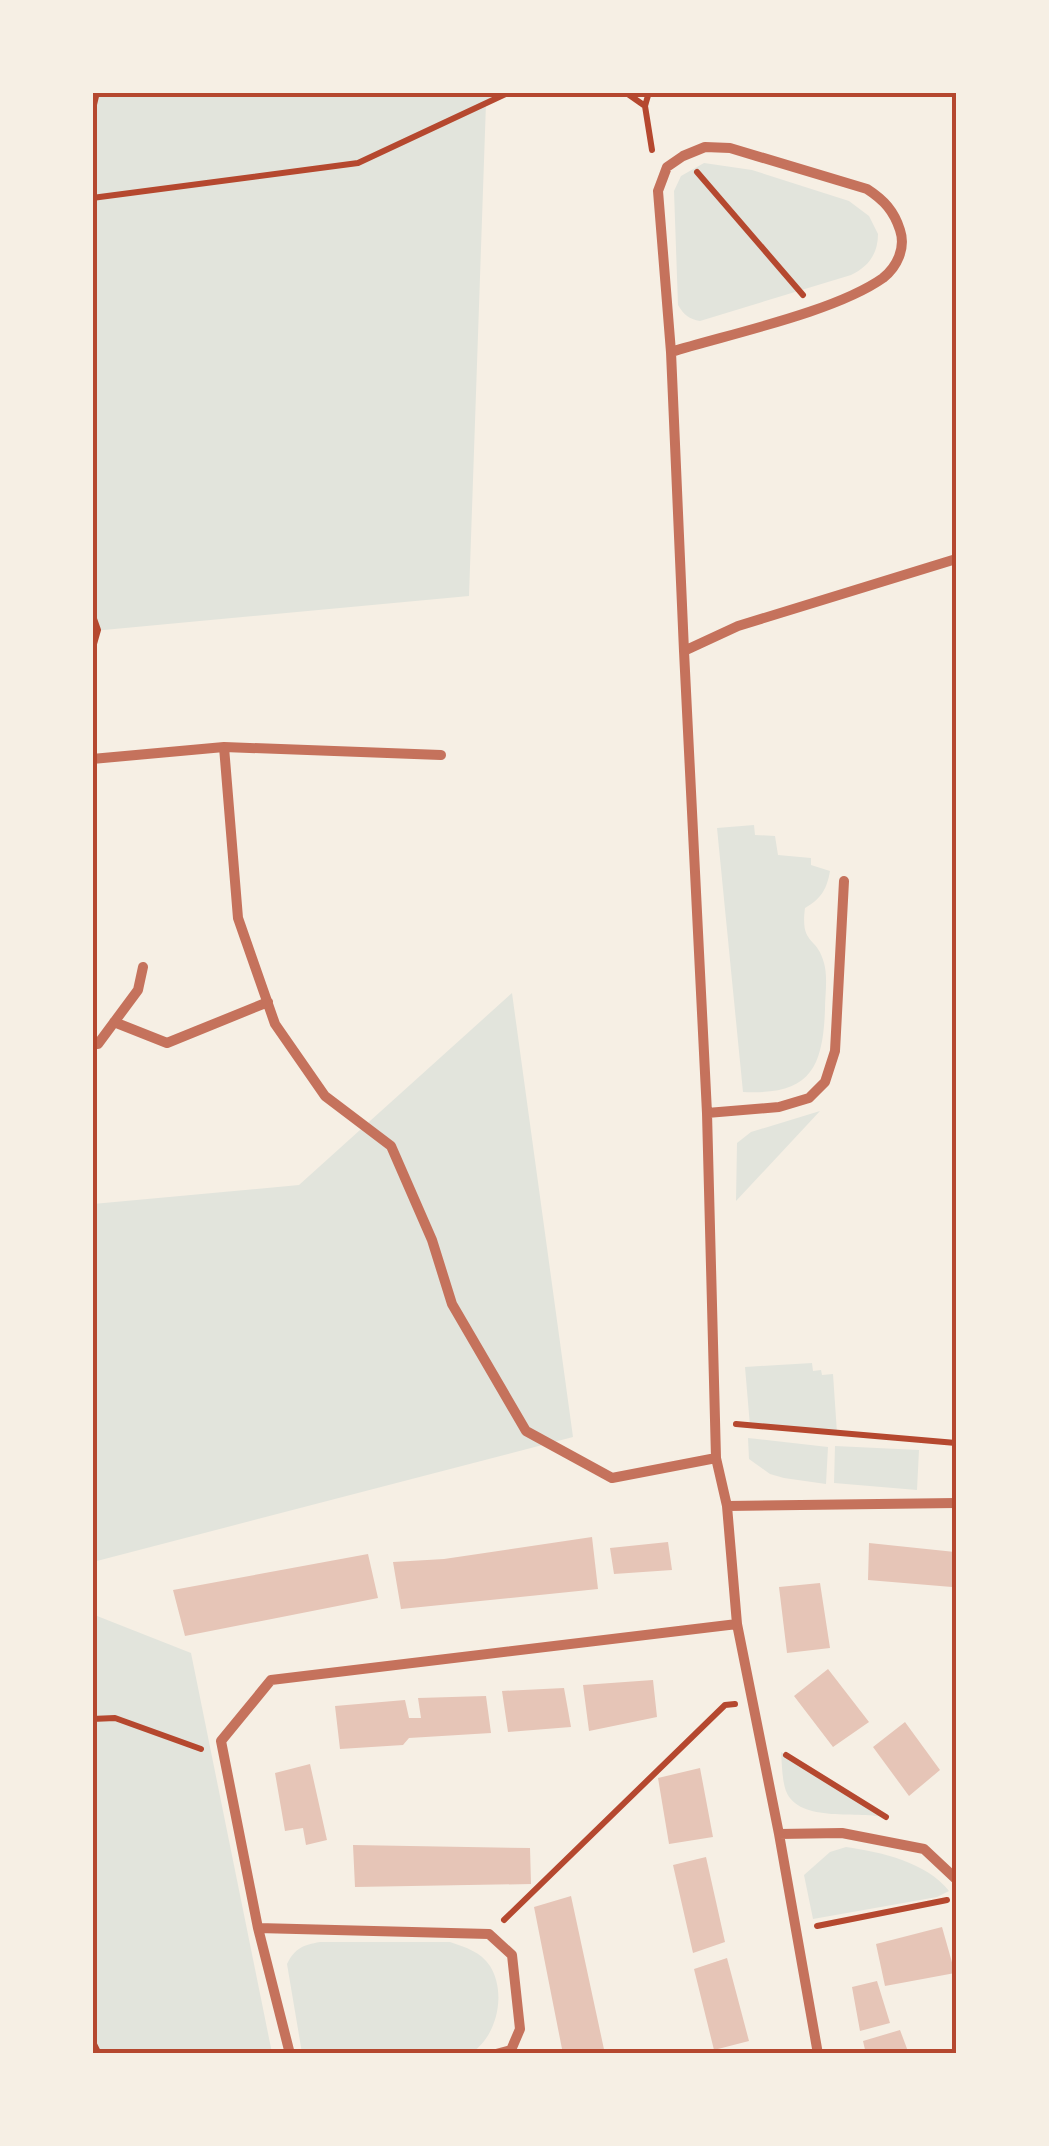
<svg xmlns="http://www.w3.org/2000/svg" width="1049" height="2146" viewBox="0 0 1049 2146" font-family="'IBM Plex Sans',sans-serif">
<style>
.green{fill:#e2e4dc}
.building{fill:#e6c5b7}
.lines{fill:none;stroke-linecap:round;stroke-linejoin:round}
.path{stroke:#b5482f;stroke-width:6}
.minor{stroke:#c5725c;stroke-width:10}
.neatline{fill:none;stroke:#b5482f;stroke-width:4}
</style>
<rect width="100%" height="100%" fill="#f6efe4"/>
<path class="green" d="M93,93h417l-24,10 -17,493 -376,35z
M704,163l48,7 97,31 20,15 9,18c0,20 -10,33 -27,41l-151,46c-11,-2 -16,-6 -22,-16l-4,-114 7,-15z
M754,825l1,10 20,1 3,19 33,3v7l19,6c-3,18 -9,28 -25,37 -5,38 12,27 19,55 4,14 1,32 1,46 -2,62 -17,86 -82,83l-26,-264z
M512,993l61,444 -480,125v-358l206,-19z
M820,1111l-84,90 1,-58 14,-11z
M812,1363l1,8 8,-1 1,5 11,-1 4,59 -87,-7 -5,-59z
M748,1438l80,9 -2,37 -42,-6 -14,-4 -21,-15z
M835,1446l84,4 -2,40 -83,-7z
M92,1614l99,39 81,400h-179z
M781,1752l107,66c-28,-8 -89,6 -102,-27 -4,-11 -4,-26 -5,-39z
M846,1847c35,5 80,15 103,44l-12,6 -124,22 -9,-44 26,-23z
M320,1942h130c15,5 31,10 40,24 17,27 7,71 -19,87h-169l-15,-89c8,-16 16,-19 33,-22z"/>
<path class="building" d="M592,1537l6,52 -197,20 -8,-47 51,-3z
M668,1542l4,28 -58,4 -4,-26z
M869,1543l86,9 -3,35 -84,-7z
M368,1554l10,44 -193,38 -12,-46z
M820,1583l10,65 -43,5 -8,-66z
M828,1669l41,53 -36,25 -39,-51z
M653,1680l4,37 -68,14 -6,-46z
M564,1688l7,39 -63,5 -6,-41z
M486,1696l5,37 -82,5 -6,7 -63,4 -5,-43 70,-6 4,18h12l-3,-20z
M905,1722l35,48 -31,26 -36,-49z
M310,1764l17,76 -21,5 -3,-17 -18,3 -10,-58z
M700,1768l13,69 -44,7 -11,-66z
M353,1845l177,3 1,36 -176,3z
M706,1857l19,85 -32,11 -20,-88z
M571,1896l34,158h-42l-29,-147z
M942,1927l13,46 -70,13 -9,-42z
M727,1958l22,83 -35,9 -20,-81z
M877,1981l13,42 -30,8 -8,-44z
M900,2030l9,24h-43l-3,-13z"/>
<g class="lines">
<path class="path" d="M625,92l20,14
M649,92l-4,14 7,44
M92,113l5,-21
M697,172l106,123
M92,198l266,-35 152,-71
M92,613l6,17 -6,21
M736,1424l220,19
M92,1719l23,-1 86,31
M786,1755l100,62
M504,1920l221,-215 10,-1
M817,1926l130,-26
M92,2040l7,14"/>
<path class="minor" d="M671,352c58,-18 164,-40 212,-74 14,-11 23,-30 17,-48 -6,-19 -16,-30 -33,-41l-137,-41 -25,-1 -22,9 -16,11 -9,24 13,161 13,299
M224,747l14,171 37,106 50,72 66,50 41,94 20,64 74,127 86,47 104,-20
M92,759l132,-12 217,8
M114,1022l53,21 101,-41
M92,1044h6l40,-54 5,-23
M707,1113l72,-6 30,-9 16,-16 10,-31 9,-170
M727,1506l229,-3
M779,1834l63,-1 82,16 32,30
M258,1928l231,6 23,21 8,74 -9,21 -15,4
M290,2054l-32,-126 -37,-187 50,-61 466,-56
M818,2054l-39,-220 -42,-210 -10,-118 -11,-48 -9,-345 -23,-462 54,-25 218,-67"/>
</g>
<rect width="1049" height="2146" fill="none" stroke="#f6efe4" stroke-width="190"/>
<rect x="95" y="95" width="859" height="1956" class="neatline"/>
</svg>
